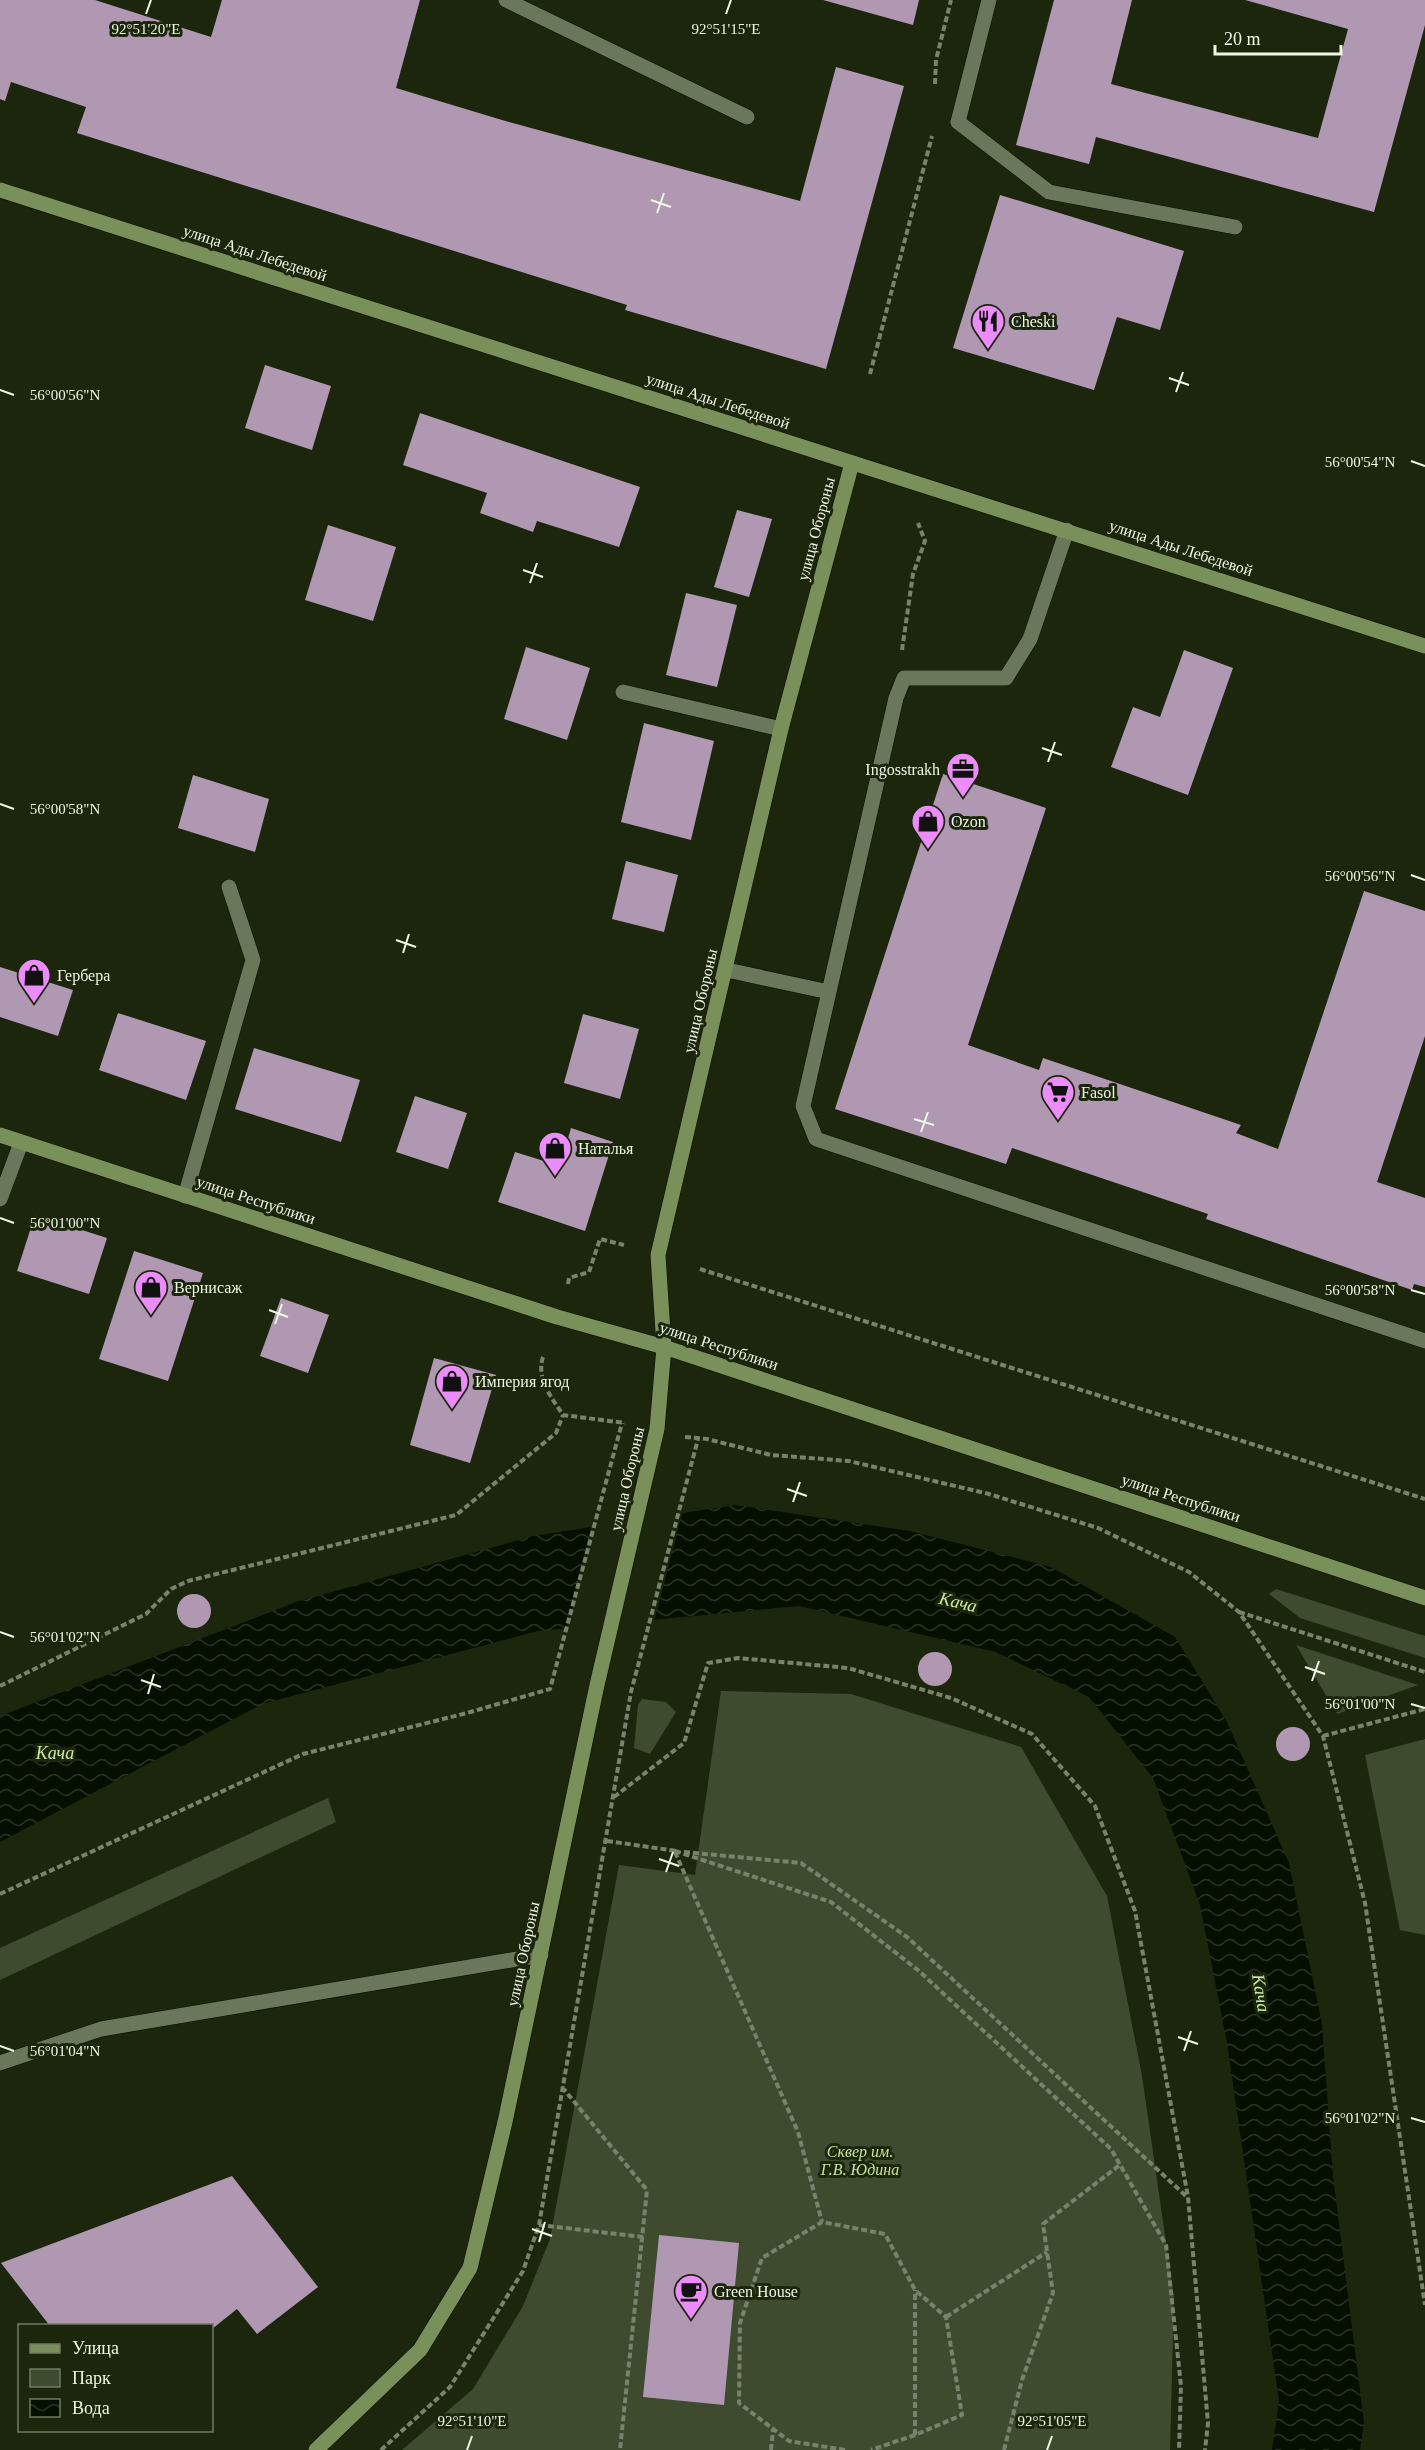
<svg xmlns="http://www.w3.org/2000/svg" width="1425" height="2450" viewBox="0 0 1425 2450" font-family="'Times New Roman',serif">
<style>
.green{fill:#3f4b2f}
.water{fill:url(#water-waves)}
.pier{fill:#1c260c}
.building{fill:#b098b3}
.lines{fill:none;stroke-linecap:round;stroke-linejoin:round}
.lane-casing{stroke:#060f00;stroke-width:16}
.street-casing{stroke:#060f00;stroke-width:16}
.secondary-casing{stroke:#060f00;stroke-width:16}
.path{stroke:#79826c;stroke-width:4;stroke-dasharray:6 3;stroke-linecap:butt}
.lane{stroke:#6a775a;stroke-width:15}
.street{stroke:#6a775a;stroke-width:15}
.secondary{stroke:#7a905b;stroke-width:15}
.ticks{fill:none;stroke:#eef6e6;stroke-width:2}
.labels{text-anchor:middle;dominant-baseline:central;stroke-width:6;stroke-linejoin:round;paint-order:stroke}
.street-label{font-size:16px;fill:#eef6e6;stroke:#1c260c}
.poi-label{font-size:16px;fill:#eef6e6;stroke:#1c260c;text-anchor:start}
.park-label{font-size:16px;font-style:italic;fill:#c5e49d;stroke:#1c260c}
.water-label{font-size:18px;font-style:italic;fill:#cbeaa4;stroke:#1c260c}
.ticks-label{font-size:15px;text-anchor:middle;fill:#eef6e6;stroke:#1c260c;stroke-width:6;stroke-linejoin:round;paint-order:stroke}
</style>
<defs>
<pattern id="water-waves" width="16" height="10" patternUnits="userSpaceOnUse" patternTransform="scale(1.5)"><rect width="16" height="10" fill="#050f00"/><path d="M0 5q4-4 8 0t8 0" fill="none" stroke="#2a3325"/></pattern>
</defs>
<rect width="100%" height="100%" fill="#1c260c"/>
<path class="green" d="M1276,1589l149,47v22l-125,-40 -31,-24z
M1296,1645l122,40 -81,29z
M721,1691l130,3 170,53 86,149 35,180 32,222 -4,152h-768l71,-61 50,-83 27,-67 69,-374 76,10z
M642,1699l24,3 10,10 -26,42 -16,-6 4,-43z
M1425,1739v196l-25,-5 -35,-175z
M328,1798l8,24 -336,158v-32z"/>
<path class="water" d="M735,1505l175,26 141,36 124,70 52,85 62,141 33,161 11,152 31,246 -4,28h-88l7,-49 -52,-358 -27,-138 -47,-127 -64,-81 -93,-45 -197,-46 -261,25 -276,73 -262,138v-126l296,-114 237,-66z"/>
<path class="pier" d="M683,1510l-29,112 -88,9 26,-107z"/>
<path class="building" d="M0,0h95l116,37 11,-37h198l-24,88 106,32 298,81 36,-134 68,19 -78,283 -201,-59 2,-5 -550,-172 9,-26 -75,-25 -6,19 -5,-2z
M823,0h96l-6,25z
M1054,0h78l-21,84 207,54 30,-109 -103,-29h180v25l-51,187 -278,-75 -7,27 -73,-19z
M1000,195l184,56 -24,79 -43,-13 -23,73 -141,-42z
M265,365l66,21 -19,64 -67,-22z
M420,413l220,74 -21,60 -82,-26 -4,11 -53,-19 7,-20 -84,-28z
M737,510l35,9 -23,78 -35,-10z
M328,525l68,22 -23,74 -68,-21z
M686,593l51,12 -20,82 -51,-12z
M526,647l64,21 -23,72 -63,-21z
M1184,650l49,18 -45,127 -77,-28 22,-60 27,10z
M644,723l70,18 -23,99 -70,-18z
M943,774l103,34 -78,237 71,25 4,-12 198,67 -5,8 42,16 86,-258 61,20v125l-48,146 48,16v89l-11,-3 -2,6 -206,-71 2,-5 -196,-66 -6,16 -171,-55z
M193,775l76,24 -14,53 -77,-24z
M626,861l52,14 -14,57 -52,-13z
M0,967l73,23 -15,46 -58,-19z
M118,1013l88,28 -20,59 -87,-30z
M583,1014l56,15 -19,70 -56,-16z
M254,1048l106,32 -19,62 -106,-33z
M415,1096l52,17 -19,56 -52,-17z
M571,1128l42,14 -28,89 -87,-29 17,-50 45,14z
M35,1215l72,23 -18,56 -72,-23z
M134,1251l69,22 -35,108 -69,-22z
M281,1298l48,17 -21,58 -48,-17z
M434,1358l62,17 -26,88 -60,-18z
M177 1611a17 17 0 1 1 34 0a17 17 0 1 1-34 0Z
M918 1669a17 17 0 1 1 34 0a17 17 0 1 1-34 0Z
M1276 1744a17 17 0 1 1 34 0a17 17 0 1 1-34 0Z
M232,2176l86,111 -61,47 -20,-25 -25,20v-3h-162l-49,-63z
M659,2235l80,8 -15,162 -81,-8z"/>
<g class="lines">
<defs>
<path id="lane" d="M506,0l241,117
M958,122l91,70 186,35
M1067,530l-37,109 -24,39h-102l-8,20 -93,408 13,33 609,202
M623,692l158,37
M727,970l102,22
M185,1196l68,-236 -24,-73
M0,1199l21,-56
M0,2063l101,-34 440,-74"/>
<path id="street" d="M958,122l31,-122"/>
<path id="secondary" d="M0,190l1425,456
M0,1135l557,182 107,30 761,251
M316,2450l104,-100 50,-82 35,-146 92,-437 60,-256 7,-82 -6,-92 123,-526 71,-266"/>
</defs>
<use href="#lane" class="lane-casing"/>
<use href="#street" class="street-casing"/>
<use href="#secondary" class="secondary-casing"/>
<path class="path" d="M935,84l1,-24 15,-60
M870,374l62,-238
M902,650l11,-76 12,-33 -7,-18
M700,1269l725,230
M568,1284l1,-6 20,-6 11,-33 24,6
M543,1357c-7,21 8,40 20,58l62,8
M685,1437l22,2 64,16 78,6 140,33 109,34 91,44 50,40 84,124 42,167 60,402
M1239,1612l186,60
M0,1686l146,-72 25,-25 17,-8 268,-66 100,-82 7,-18
M1323,1736l102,-27
M614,1797l70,-54 24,-80 30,-5 110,10 103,30 81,36 63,72 40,105 53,286 20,226 -3,27
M607,1841l70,10
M675,1851l156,51 88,69 192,178 55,96 15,141 -2,64
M675,1852l123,280 24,90
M684,1852l117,11 106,74 280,260
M0,1894l303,-140 164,-41 83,-24 72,-266
M562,2087l85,103 -27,260
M539,2225l104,12
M946,2317l101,-65
M915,2435v-145
M381,2450l69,-63 73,-116 16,-46 92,-533 67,-253
M771,2450l2,-20
M845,2450l-56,-9 -50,-38 1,-80 22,-65 60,-36 63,12 30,56 31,27 16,98 -47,20 -44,15
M1004,2450l18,-70 31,-87 -10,-69 78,-60"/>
<use href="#lane" class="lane"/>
<use href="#street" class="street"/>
<use href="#secondary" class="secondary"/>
</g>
<path class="ticks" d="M146,14l5,-14M726,14l5,-14M651,200l20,7M657,213l7,-20M1169,378l20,7M0,390l14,5M1176,392l7,-20M1411,461l14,5M523,570l20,7M530,583l7,-20M1042,748l20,7M1048,762l7,-20M0,804l14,5M1411,875l14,5M396,940l20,7M403,953l6,-19M914,1119l20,6M921,1132l7,-20M0,1218l14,5M1411,1290l14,4M269,1310l19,7M275,1324l7,-20M787,1489l20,7M793,1502l7,-20M0,1632l14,5M1305,1667l20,7M141,1680l20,7M1312,1681l7,-20M148,1694l6,-20M1411,1704l14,4M659,1859l20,7M666,1872l7,-20M1178,2037l20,7M0,2046l14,5M1184,2051l7,-20M1411,2118l14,4M532,2229l20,7M539,2242l6,-20M467,2450l5,-14M1047,2450l5,-14"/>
<defs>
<symbol id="restaurant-pin" viewBox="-11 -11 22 30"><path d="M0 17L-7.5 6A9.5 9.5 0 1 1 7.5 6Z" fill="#ec8cfa" stroke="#1c260c"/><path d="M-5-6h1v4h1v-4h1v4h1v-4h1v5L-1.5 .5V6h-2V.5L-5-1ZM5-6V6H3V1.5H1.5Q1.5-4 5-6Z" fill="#111"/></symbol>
<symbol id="office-pin" viewBox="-11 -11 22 30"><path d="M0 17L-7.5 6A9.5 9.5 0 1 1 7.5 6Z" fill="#ec8cfa" stroke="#1c260c"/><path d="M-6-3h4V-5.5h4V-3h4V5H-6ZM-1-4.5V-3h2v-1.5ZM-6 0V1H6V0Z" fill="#111"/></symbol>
<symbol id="shop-pin" viewBox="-11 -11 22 30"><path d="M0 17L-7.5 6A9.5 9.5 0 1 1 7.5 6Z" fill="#ec8cfa" stroke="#1c260c"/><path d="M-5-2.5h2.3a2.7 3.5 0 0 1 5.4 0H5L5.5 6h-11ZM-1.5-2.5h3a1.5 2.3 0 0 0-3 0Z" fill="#111"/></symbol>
<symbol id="supermarket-pin" viewBox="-11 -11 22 30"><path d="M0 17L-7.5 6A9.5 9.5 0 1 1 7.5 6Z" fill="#ec8cfa" stroke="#1c260c"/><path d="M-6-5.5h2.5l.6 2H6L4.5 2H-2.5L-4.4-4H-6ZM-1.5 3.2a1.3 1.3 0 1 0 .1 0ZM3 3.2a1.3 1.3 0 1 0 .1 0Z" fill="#111"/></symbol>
<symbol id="cafe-pin" viewBox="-11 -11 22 30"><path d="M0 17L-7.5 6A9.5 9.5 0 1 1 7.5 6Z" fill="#ec8cfa" stroke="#1c260c"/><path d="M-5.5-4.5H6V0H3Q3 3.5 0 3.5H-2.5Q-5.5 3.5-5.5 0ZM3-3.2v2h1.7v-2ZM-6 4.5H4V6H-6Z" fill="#111"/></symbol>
</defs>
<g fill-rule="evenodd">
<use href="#restaurant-pin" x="969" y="302" width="38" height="52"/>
<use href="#office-pin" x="944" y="750" width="38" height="52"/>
<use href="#shop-pin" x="909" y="802" width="38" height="52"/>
<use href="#shop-pin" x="15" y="956" width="38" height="52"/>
<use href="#supermarket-pin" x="1039" y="1073" width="38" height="52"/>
<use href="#shop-pin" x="536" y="1129" width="38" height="52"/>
<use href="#shop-pin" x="132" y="1268" width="38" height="52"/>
<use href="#shop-pin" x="433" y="1362" width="38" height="52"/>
<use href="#cafe-pin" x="672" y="2272" width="38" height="52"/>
</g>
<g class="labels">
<g class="street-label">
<text transform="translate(255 253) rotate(18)">улица Ады Лебедевой</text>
<text transform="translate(718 401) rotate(18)">улица Ады Лебедевой</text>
<text transform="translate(816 529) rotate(-75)">улица Обороны</text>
<text transform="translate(1181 548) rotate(18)">улица Ады Лебедевой</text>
<text transform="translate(700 1001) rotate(-77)">улица Обороны</text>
<text transform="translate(256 1200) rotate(18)">улица Республики</text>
<text transform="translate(719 1346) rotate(18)">улица Республики</text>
<text transform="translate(627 1479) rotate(-77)">улица Обороны</text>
<text transform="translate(1181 1498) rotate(18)">улица Республики</text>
<text transform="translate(523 1954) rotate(-78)">улица Обороны</text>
</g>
<g class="poi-label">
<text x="1011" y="321">Cheski</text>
<text x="940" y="769" text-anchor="end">Ingosstrakh</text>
<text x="951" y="821">Ozon</text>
<text x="57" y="975">Гербера</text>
<text x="1081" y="1092">Fasol</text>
<text x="578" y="1148">Наталья</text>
<text x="174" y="1287">Вернисаж</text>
<text x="475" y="1381">Империя ягод</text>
<text x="714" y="2291">Green House</text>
</g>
<g class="park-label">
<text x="860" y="2151">Сквер им.<tspan x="860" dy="18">Г.В. Юдина</tspan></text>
</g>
<g class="water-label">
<text transform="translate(958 1602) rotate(13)">Кача</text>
<text x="55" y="1753">Кача</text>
<text transform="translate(1261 1993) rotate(81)">Кача</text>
</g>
</g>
<g class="ticks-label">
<text x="726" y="34">92°51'15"E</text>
<text x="146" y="34">92°51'20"E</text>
<text x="65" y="400">56°00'56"N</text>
<text x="1360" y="467">56°00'54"N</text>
<text x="65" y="814">56°00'58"N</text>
<text x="1360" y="881">56°00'56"N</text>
<text x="65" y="1228">56°01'00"N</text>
<text x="1360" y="1295">56°00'58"N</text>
<text x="65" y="1642">56°01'02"N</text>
<text x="1360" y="1709">56°01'00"N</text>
<text x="65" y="2056">56°01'04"N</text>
<text x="1360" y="2123">56°01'02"N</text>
<text x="472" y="2426">92°51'10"E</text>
<text x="1052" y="2426">92°51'05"E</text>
</g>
<rect x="18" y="2324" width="195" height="108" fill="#1c260c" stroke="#707963" stroke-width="1.5"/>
<rect x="30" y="2344" width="30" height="9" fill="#7a905b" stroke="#707963" stroke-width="1.5"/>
<text x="72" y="2354" font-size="18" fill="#eef6e6">Улица</text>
<rect x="30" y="2369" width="30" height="18" fill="#3f4b2f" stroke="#707963" stroke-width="1.5"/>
<text x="72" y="2384" font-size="18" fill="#eef6e6">Парк</text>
<rect x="30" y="2399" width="30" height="18" fill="url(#water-waves)" stroke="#707963" stroke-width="1.5"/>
<text x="72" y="2414" font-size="18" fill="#eef6e6">Вода</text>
<path d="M1215 45v9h126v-9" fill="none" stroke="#eef6e6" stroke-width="3"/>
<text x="1224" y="45" font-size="18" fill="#eef6e6" stroke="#1c260c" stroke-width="4.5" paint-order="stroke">20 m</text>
</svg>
